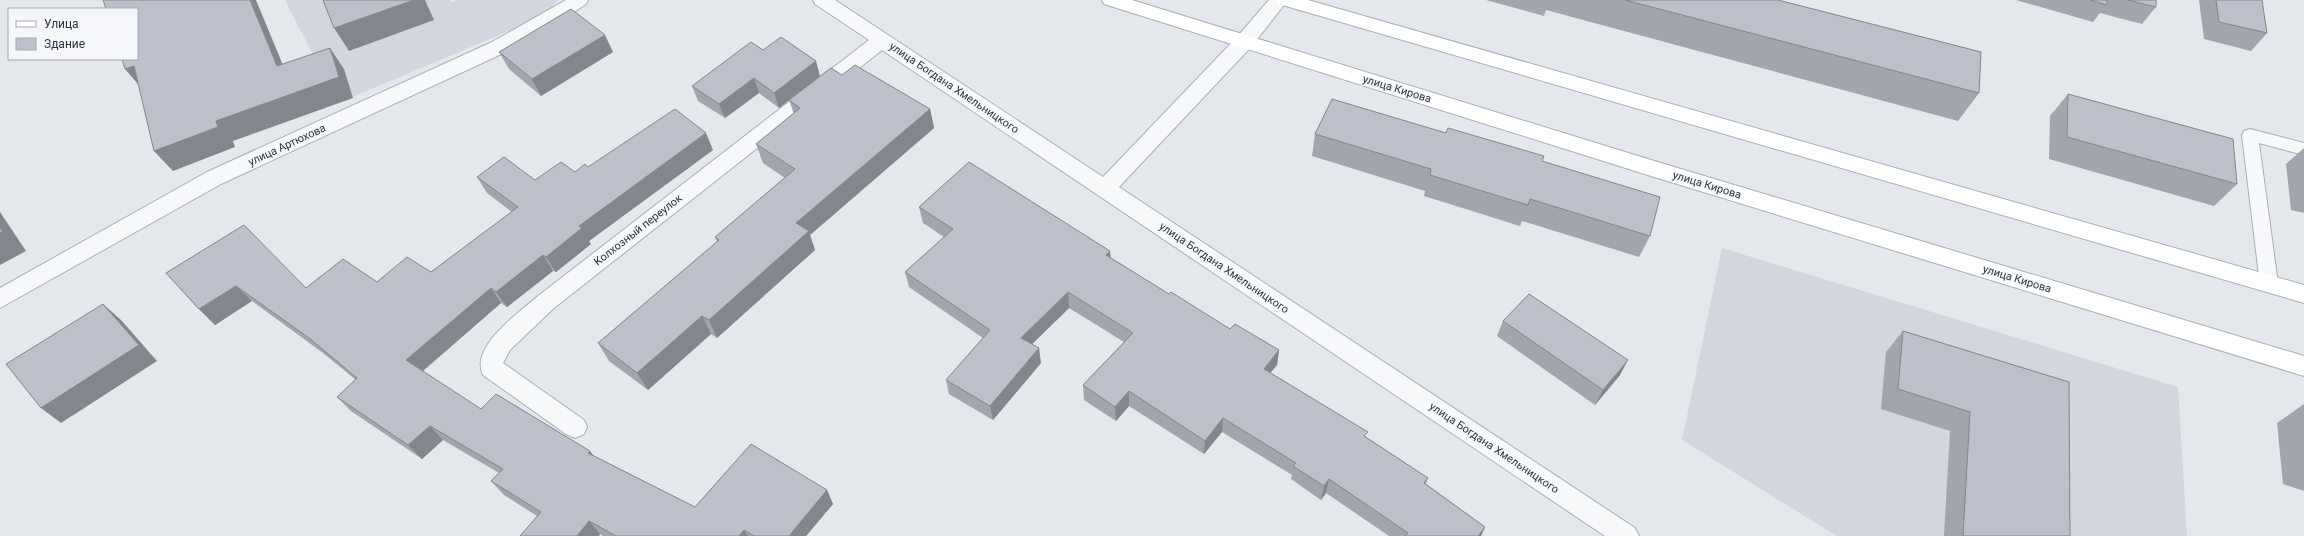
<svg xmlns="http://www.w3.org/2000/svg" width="2304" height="536" viewBox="0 0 2304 536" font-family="Roboto,sans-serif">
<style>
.built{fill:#d2d6de}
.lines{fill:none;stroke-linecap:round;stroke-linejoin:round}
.lane-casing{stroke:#a9aeb7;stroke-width:2}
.street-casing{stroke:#a9aeb7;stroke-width:2}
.secondary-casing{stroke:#a9aeb7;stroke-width:2}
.lane{fill:#f7f8fa;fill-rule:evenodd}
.street{fill:#f7f8fa;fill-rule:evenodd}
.secondary{fill:#fff;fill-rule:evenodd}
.wall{fill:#a1a5ae}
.shaded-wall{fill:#83868d}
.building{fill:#bbc0ca;stroke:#83868d}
.labels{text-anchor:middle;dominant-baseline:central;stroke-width:3;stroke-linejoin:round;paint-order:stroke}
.street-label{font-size:11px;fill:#2b3445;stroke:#f4f6f9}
</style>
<rect width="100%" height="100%" fill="#e4e7ec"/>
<path class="built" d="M285,0h165l1,2 7,-2h100l-18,18 -202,85z
M1722,248l456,139 9,149h-350l-155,-96z"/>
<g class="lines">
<defs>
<path id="lane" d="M2250,129l54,14v12l-45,-12 19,141 -3,5 -6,2 -6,-2 -3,-5 -18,-149 2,-4z"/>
<path id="street" d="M566,0h22l-2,4 -25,17 -55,31 -285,132 -221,124v-20l207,-116 285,-130z
M813,0h22l268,177 134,-140 32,-37h19l-37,47 -132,140 516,341 4,8h-34l-723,-486 -328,258 -44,42 -7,13 81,57 3,7 -3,7 -9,4 -9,-4 -83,-59c-14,-28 37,-63 55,-79l331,-256 -54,-36z"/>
<path id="secondary" d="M1102,0h30l519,160 653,196v20l-653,-200 -547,-172z
M1277,0h31l996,285v18l-1025,-299z"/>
</defs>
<use href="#lane" class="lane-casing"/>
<use href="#street" class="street-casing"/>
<use href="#secondary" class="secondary-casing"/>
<use href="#lane" class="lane"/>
<use href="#street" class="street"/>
<use href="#secondary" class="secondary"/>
</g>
<path class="wall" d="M1486,0h292l201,93 -21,28 -412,-111 -2,6z
M2016,0h140v7l-14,17 -42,-11 -7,9z
M2199,0h63l5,33 -16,18 -47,-12z
M763,50l57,26 -41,32 -20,-15 -34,25 -27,-17 -6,-15z
M499,52h114l-72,44 -32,-27z
M842,75l88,34 4,19 -124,107 5,15 -98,88 -6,-4 -63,56 -39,-29 -11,-18 119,-101 -2,-5 70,-59 -22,-15 -7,-19 38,-30 -5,-14z
M2068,94l169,90 -23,22 -165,-47 1,-43z
M1315,134l227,28 108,74 -11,21 -117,-36 -2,5 -96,-30 1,-5 -113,-35z
M2304,148v65l-13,-3 -5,-46z
M713,150l-124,91 2,3 -35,28 -3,-1 -46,36 -6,-4 -78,68 58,38 109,42 4,5 101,51 132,-17 6,14 -27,32h-203l-3,-2 -1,2h-79l17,-20 -33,-21 -13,-14 8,-8 -56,-33 -21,19 -71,-48 -14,-14 19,-17 -33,-27 -71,-52 -37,24 -16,-16 -33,-36 140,15 71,-6 54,-10 81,-60 -25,-19 -10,-16 58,3 40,-8 13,-5z
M919,207l191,44 1,7 58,36 61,35 49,21 -2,15 -7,8 158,105 -2,6 59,43 -4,9h-92l-63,-43 -5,7 -30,-21 1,-4 -70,-43 -18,22 -75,-48 -13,15 -32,-21 -1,-15 41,-43 -55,-34 -37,36 9,19 -48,57 -44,-26 -3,-14 37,-42 -74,-51 -4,-15 39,-35 -21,-14z
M1503,321l117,54 -25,30 -98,-69z
M1903,331l166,51 1,154h-126l6,-105 -69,-22 5,-57z
M2304,404v87l-21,-7 -6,-61z"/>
<path class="shaded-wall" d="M250,0h6l36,87 -15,-21z
M414,0h11l9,20 -85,31 -15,-23z
M605,35l8,17 -72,44 -9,-17z
M330,48l14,21 9,29 -120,43 2,6 -62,24 -19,-20z
M816,61l4,15 -41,32 -5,-15z
M134,66l9,24 -18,-21z
M754,78l5,15 -34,25 -6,-14z
M930,109l4,19 -124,107 5,15 -98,88 -8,-18 87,-97z
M706,133l7,17 -124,91 2,3 -35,28 -10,-15 33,-31z
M0,212l26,39 -26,14z
M1110,251l1,15 -5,-11z
M543,255l10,16 -46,36 -11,-15z
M236,286l16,15 -37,24 -16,-16z
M491,288l10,15 -83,72 -12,-15z
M1068,292l1,16 -46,45 -2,-15z
M103,304l18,16 36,41 -96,62 -20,-15z
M702,316l9,18 -63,56 -11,-17z
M1039,348l2,15 -48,57 -3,-14z
M1279,350l-2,15 -15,18 2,-14z
M1628,360l-8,15 -25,30 8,-15z
M1129,391v15l-13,15 -1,-14z
M1223,418l-1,14 -18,22 1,-13z
M430,426l13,14 -21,19 -14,-14z
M590,451l10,14 -12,-12z
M1329,479l-3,14 -5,7 3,-14z
M827,490l6,14 -27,32h-17z
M589,521l11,13 -1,2h-22z
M1485,527l-4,9h-3z
M744,530l4,6h-9z"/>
<path class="building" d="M103,0h147l27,66 53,-18 9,29 -123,44 2,6 -64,24 -20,-85 -9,3 -3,-10h15v-50h-31z
M323,0h91l-80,28z
M1625,0h153l203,52 -2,41z
M2090,0h17v5z
M2128,0h28v7z
M2216,0h46l5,33 -48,-11z
M571,9l34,26 -73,44 -33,-27z
M781,37l35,24 -42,32 -20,-15 -35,26 -27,-18 59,-44 12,8z
M855,65l75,44 -134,114 13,8 -100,89 -7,-4 -65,57 -39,-30 121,-103 -4,-3 80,-68 -39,-25 44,-36 -11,-8 42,-32 11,7z
M2068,94l165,45 4,45 -170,-47z
M1332,99l114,34 2,-5 96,28 -2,5 118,36 -10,39 -120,-37 -2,6 -98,-30 1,-6 -116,-35z
M675,109l31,24 -127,93 3,2 -36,29 -3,-2 -47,37 -5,-4 -85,72 75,49 15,-15 94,57 -2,2 107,54 56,-63 76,46 -38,46h-35l-10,-6 -5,6h-123l-27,-15 -12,15h-57l21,-24 -50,-31 12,-12 -73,-43 -22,19 -71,-48 20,-19 -48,-40 -73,-52 -37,23 -33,-36 78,-48 62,63 37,-29 34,23 30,-25 24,15 87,-65 -41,-30 27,-20 31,23 26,-18 14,10 10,-8 3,3z
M969,162l141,89 -4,4 63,39 2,-2 59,37 5,-5 44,26 -15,19 104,63 -4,4 64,42 -4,5 61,44 -7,9h-73l3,-3 -79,-54 -5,7 -31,-20 3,-3 -73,-45 -18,23 -76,-50 -14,16 -32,-22 50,-52 -65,-41 -47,46 18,10 -49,58 -44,-26 44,-50 -85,-58 48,-43 -34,-22z
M0,227l3,5 -3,1z
M1529,294l99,66 -25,30 -100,-69z
M103,304l36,41 -98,63 -35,-44z
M1903,331l166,51 1,154h-107l7,-124 -72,-23z"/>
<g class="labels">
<g class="street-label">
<text transform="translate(954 88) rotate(34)">улица Богдана Хмельницкого</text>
<text transform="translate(1397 89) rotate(17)">улица Кирова</text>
<text transform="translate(287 145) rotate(-25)">улица Артюхова</text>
<text transform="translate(1707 185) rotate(17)">улица Кирова</text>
<text transform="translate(638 230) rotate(-38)">Колхозный переулок</text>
<text transform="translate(1224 268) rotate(34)">улица Богдана Хмельницкого</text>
<text transform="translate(2017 279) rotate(17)">улица Кирова</text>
<text transform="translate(1494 448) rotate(34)">улица Богдана Хмельницкого</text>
</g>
</g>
<rect x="8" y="8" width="130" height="52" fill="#f4f6f9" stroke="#a4a8b1"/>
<rect x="16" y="21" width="20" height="6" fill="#ffffff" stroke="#a4a8b1"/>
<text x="44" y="28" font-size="12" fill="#2b3445">Улица</text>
<rect x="16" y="38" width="20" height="12" fill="#bbc0ca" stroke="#a4a8b1"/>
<text x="44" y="48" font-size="12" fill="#2b3445">Здание</text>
</svg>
